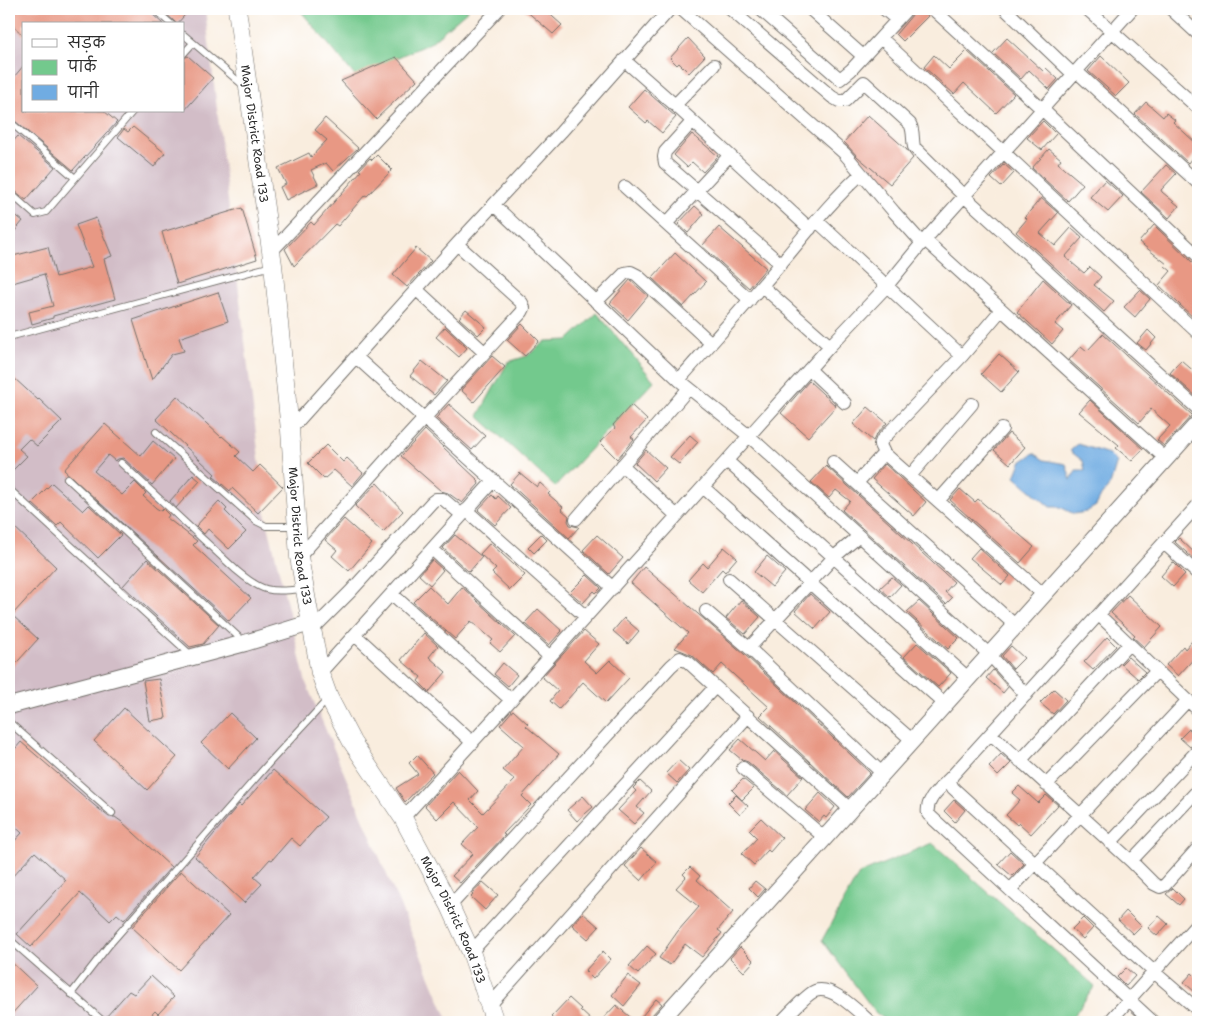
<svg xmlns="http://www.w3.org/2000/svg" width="1207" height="1031" viewBox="0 0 1207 1031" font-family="'Shantell Sans','Playpen Sans Deva',sans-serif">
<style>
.industrial{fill:#d2bdc7;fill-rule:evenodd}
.green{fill:#73c98d;stroke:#4f7a5c}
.water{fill:#70ace2;stroke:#4e6c86}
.building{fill:#e89884}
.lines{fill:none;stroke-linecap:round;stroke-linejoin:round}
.service-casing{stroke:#736f6a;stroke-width:8}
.minor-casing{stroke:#736f6a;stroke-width:14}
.tertiary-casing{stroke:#736f6a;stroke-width:18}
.secondary-casing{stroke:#736f6a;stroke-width:19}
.service{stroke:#fff;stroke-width:6}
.minor{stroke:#fff;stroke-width:12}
.tertiary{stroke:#fff;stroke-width:16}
.secondary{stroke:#fff;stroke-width:18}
.labels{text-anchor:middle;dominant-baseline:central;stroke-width:4;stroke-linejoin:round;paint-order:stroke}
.street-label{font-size:12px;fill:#2b2b2b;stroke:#fff}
</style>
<rect width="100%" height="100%" fill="#fff"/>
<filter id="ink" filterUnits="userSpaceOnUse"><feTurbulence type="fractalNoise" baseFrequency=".02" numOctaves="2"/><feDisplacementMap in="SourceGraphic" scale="10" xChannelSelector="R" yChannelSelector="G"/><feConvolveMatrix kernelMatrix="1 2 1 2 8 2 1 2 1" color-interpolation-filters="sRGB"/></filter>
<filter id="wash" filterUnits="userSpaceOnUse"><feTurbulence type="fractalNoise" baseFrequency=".0096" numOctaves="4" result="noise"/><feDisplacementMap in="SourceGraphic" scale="20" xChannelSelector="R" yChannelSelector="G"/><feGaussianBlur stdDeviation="1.12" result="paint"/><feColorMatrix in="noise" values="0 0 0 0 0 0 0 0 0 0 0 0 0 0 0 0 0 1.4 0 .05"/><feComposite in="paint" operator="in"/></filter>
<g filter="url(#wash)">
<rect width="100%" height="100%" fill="#f9edde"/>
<path class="industrial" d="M9,9h196l61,508 40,166 143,339h-440zM24,24h160v87h-160z"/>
<path class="green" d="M299,9h170l-39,34 -75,33z
M597,313l57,68 -99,106 -77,-71 30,-54 19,-6 19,-15 22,-1z
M932,843l163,143 -26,36h-181l-13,-10 -53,-72 37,-66z"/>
<path class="water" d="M1078,444l31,10 8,8 -7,23 -9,11 -5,10 -10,6 -12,2 -14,-7h-10l-35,-30 6,-15 13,-9 10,7 22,4 5,16 5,-10h9l-2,-9 -13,-10z"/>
<g id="blocks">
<path class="building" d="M9,9h140l2,4 12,11h-139v12l-15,-14z
M161,9h29l-13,15z
M524,9h20l18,16 -9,9z
M915,9h7l6,7 -25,25 -7,-7 17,-20z
M688,38l17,18 -16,17 -10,-10 -2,2 -7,-7z
M1007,38l36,33 3,-3 12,11 -9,10 -20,-19 -8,9 -28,-26z
M967,51l47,43 -18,19 -32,-30 -10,11 -30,-27 10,-12 15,14z
M188,56l25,22 -29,33v-53z
M1101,56l28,27 -13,13 -28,-25z
M396,57l21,23 -41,39 -35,-38z
M24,65v46h80l13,11 -44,48 -64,-54v-33z
M644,89l32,28 -14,16 -14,-12 -2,2 -18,-16z
M1146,102l17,15 3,-4 9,7 -2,2 25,23v5l-10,13 -53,-49z
M868,115l38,34 7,9 -23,26 -32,-27 -14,-15z
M325,118l33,30 -25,23 -7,-8 -15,7 7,14 -32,16 -6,-13 6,-3 -8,-16 31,-15 2,4 16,-17 -12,-10z
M1043,121l13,13 -14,16 -15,-12z
M133,127l32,26 -11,14 -36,-30 6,-8 4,3z
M692,134l26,22 -15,16 -11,-10 -5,5 -13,-12z
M18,136l37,31 -29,33 -17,-14v-40z
M1049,149l12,10 -3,4 25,21 -15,17 -36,-33z
M377,155l15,15 -25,26 -2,-1 -27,31 -3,-2 -41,42 -9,-17 26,-27 3,3 47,-54 -2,-1 11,-12 2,2z
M1004,164l10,9 -13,14 -10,-9z
M1166,165l10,9 -15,16 1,2 17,14 -10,12 -28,-26z
M1105,180l18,16 -15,16 -18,-15z
M1041,198l17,15 -18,20 15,13 16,-18 11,10 -17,19 19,16 6,-6 11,10 -7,8 20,16 -10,11 -88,-80 11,-13 -2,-2z
M695,206l9,8 -16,19 -10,-9z
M242,208l15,51 -80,25 -15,-52z
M9,210l14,11 -14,17z
M96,218l16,38 -8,3 11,40 -62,17v2l-21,6 -3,-12 24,-6 -9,-32 -35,10v-27l39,-10 8,30 36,-10 -16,-42z
M1154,225l38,37 6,2v58l-39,-37 12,-14 -6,-5 2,-2 -28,-22z
M719,227l47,41 -17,20 -47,-42z
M416,248l15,13 -24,26 -14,-12z
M675,253l31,29 -23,25 -31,-29z
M1043,279l28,26 -16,19 8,7 -11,13 -35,-32z
M630,280l18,16 -20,24 -18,-17z
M1140,290l10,9 -15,18 -11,-10z
M218,292l10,29 -49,17 5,13 -12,3 -20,26 -19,-60z
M466,310l20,17 -8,8 -19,-17z
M522,324l17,17 -14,15 -18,-16z
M445,327l22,21 -8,9 -23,-20z
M1148,330l8,8 -10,12 -9,-7z
M1103,334l89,81 -28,31 -7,-6 13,-14 -19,-17 -12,14 -70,-63 12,-14 6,5z
M999,354l20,18 -18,20 -20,-18z
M492,356l13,11 -31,35 -13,-12z
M1181,360l17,15v23l-28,-25z
M422,361l25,20 -13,14 -24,-19z
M14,378l24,22 1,-1 23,22 -25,25 -8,-7 -10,10 8,7 -18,18v-91z
M809,381l27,25 -28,31 -27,-24z
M177,396l44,41 1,-1 18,16 -4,4 17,16 7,-7 23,22 -25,26 -26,-25 -2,3 -17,-15 2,-2 -59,-55z
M1090,400l53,49 -11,12 -16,-13 3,-3 -40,-33z
M449,404l36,32 -13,14 -36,-32z
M631,405l16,15 -16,17 3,2 -17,20 -17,-17 15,-14 -2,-3z
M868,407l19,16 -11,12 -3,6 -20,-17z
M105,424l36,32 12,-15 21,18 -22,26 -29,-27 -5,1 -3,2 -7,-6 -14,16 28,24 13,-13 11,11 -3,3 13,12 5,3 2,-2 6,6 -2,3 30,23 -4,4 58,53 -22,23 -165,-151z
M425,430l54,51 -1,1 1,2 -17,19 -14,-10 -7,-2 -40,-35z
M1009,433l16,14 -15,17 -16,-14z
M690,435l8,7 -19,22 -9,-7z
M326,445l17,17 4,-4 16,15 -11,13 -18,-16 -10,9 -16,-16z
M646,450l20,18 -12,13 -19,-18z
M885,464l41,38 -12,14 -42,-37z
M826,466l128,116 -9,10 7,6 -6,6 -104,-94 8,-9 -14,-11 -7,8 -18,-16z
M520,473l17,14 3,-4 10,9 -2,2 15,13 -2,2 8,7 -1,5 2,4 9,2 -10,11 -59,-54z
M193,475l7,6 -24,27 -6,-7z
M52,483l31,28 6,-6 32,30 -23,23 -37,-36 -4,4 -25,-23z
M377,483l26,28 -20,21 -28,-26z
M960,489l15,13 3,-3 56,48 -14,16 -70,-63z
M492,495l4,4 2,-3 13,12 -16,17 -17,-15z
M219,501l8,8 -2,2 21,21 -17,17 -21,-20 -4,5 -8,-8z
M344,519l28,25 -23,27 -17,-15 5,-6 -12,-10z
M9,522l47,45 -44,48 26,24 -29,32z
M541,534l6,6 -13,13 -6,-6z
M455,535l27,22 -13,15 -26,-24z
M597,535l26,23 -14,16 -26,-24z
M1179,538l19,18v7l-23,-21z
M490,543l35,32 -15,15 -18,-17 4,-4 -16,-15z
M724,547l13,11 -12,14 -3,-3 -20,23 -14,-12 15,-17 4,4z
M979,548l31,28 -8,9 -32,-27z
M767,556l18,16 -13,15 -18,-15z
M147,559l72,66 -16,19 -13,3 -67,-61z
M432,560l11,10 -13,15 -11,-10z
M1173,562l12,12 -12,13 -12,-11z
M644,567l100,87 126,119 -22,24 -88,-81 9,-9 -47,-43 -9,10 -21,-19 -17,-7 13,-15 -57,-50z
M587,575l14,13 -5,5 -2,-2 -11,12 -13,-11z
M892,577l9,8 -11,12 -10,-9z
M429,586l19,18 14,-17 53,49 -15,16 -10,-9 3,-3 -22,-19 -16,18 -42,-37z
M810,594l20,18 -15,17 -20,-18z
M1128,595l34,32 -18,20 -11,-10 2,-2 -24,-22z
M741,600l19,17 -15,17 -19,-16z
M919,601l40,37 -11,11 -41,-37z
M538,609l24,22 -13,14 -24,-22z
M624,618l15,13 -11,13 -15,-13z
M584,631l15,13 -15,17 13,12 13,-13 19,18 -23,25 -23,-21 -24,27 -9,-8 8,-10 -16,-14z
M424,633l14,13 -9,11 17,15 -17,20 -11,-11 3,-4 -20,-17z
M1198,634v20l-20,22 -12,-11 17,-19 2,3z
M1107,637l9,9 -23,24 -9,-8z
M917,643l34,30 -13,14 -34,-30z
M1011,646l13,12 -11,11 -11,-13z
M1128,657l17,15 -7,7 -17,-15z
M503,663l14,12 -9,11 -14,-12z
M993,670l15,17 -5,6 -17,-15z
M159,679l7,39 -16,3 -7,-40z
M1054,689l12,11 -13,14 -13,-11z
M124,708l53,49 -30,33 -53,-49z
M513,710l15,14 -2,2 33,28 -37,42 9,9 -28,29 2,1 -45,48 -8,-7 21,-22 -11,-10 16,-17 -24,-25 -17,17 -12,-13 33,-36 20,21 -8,9 13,13 32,-33 -12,-10 21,-24 -24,-21z
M230,713l26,25 -28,31 -27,-26z
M1189,729l9,9v4l-8,5 -10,-9z
M740,739l25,22 9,-10 29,26 -16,18 -39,-33 -6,-2 -12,-10z
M21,742l73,63 15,12h6l7,5 49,45 -47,53 -7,-6 -7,7 -30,-28 -49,54 -14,-13 49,-54 -31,-28 -26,28v-33l13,-14 -13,-12v-65z
M1001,754l10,9 -13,13 -9,-9z
M417,755l16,18 -28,29 -9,-14 22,-14 -9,-11z
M678,760l11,10 -12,13 -11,-10z
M273,770l53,47 -26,29 -9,-8 -19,22 -2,-1 -16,18 8,7 -18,19 -49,-46 44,-53 2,2z
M743,779l11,9 -12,12 -10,-10z
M640,781l11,10 -14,16 7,6 -10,11 -16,-14 18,-19 -3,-3z
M1019,786l19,17 8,-8 12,10 -27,29 -12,-11 -2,2 -11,-10 14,-15 -8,-7z
M820,793l15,14 -9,11 -2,-2 -5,6 -14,-12z
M736,795l12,11 -8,9 -12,-12z
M583,796l10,11 -16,14 -10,-11z
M954,800l11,10 -10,12 -11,-11z
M761,818l21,20 -12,14 -2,-2 -14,15 -12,-11 15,-16 -8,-8z
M641,848l16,14 -16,19 -16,-15z
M1010,851l14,13 -12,12 -14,-12z
M690,867l10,9 -3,4 36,32 -15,18 4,3 -20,24 -17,-13 -15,21 -11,-7 19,-27 21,-24 -23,-19 10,-11 -3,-3z
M181,871l48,44 -50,55 -47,-43z
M755,881l10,8 -7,8 -9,-9z
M483,882l15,13 -13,15 -14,-13 2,-2 -1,-1z
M1173,888l11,11 -5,6 -13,-11z
M1126,911l15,15 -8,8 -15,-14z
M583,913l16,14 -11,12 -16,-14z
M1159,916l9,8 -11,12 -9,-8z
M1083,918l10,10 -10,11 -11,-10z
M647,946l9,8 -18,20 -9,-8z
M740,947l14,14 -10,11 -14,-14z
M603,951l8,8 -18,20 -8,-8z
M9,960l28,26 -28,31z
M1126,968l9,8 -9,10 -9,-9z
M1192,973l6,6v16l-14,-13z
M628,975l13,10 -17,21 -12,-11z
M151,976l23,21 -16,17 -3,-3 -10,11h-33l-6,-5 23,-26 5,3z
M569,998l12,11 -1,1 13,12h-37l-5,-5z
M656,999l6,5 -11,12 -2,6h-12z
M616,1005l20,17h-36z"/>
</g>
</g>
<g filter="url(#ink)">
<use href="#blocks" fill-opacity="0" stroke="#736f6a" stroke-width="1"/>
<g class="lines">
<defs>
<path id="service" d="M154,9l17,15
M184,35l60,51
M184,53l9,-10
M9,121l66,57
M9,192l26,23 11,-3 87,-101
M9,337l263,-71
M156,432l100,89 10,5h30
M121,463l115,107c27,23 33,22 67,19
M67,478l177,164
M9,489l183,167
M9,722l103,91
M9,939l95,83
M71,994l38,-49 160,-182 59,-64"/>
<path id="minor" d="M681,9l163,144 50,59 28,31
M730,9l102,88 7,4h6l19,-19 46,42c4,7 2,14 4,23l50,49 234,213
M760,9l80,70 11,-9 56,-61
M810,9l53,47
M884,9l13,11
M933,9l109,100 156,147
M1005,9l68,65
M1087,9l111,99
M1171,9l27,25
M881,38l317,295
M624,60l51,45 135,124
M1076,71l122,112
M675,105l39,-40
M692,122l-27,30 -1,5 1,6 116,101
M625,187l125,113
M494,205l185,175 70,56 241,219 36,40
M817,221l145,135
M666,224l63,-68
M925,240l241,219
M271,252l228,-243
M762,286l68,60
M416,289l68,63
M596,302l29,-29 6,-1 6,3 74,68
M1001,310l-39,46 -80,84 -2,5 4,8 160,142
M356,357l257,231
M809,369l36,34
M679,380c33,-38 66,-74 98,-112 28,-33 52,-65 84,-94
M290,430l167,-186 104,-112 109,-123
M727,461l241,217
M833,462l183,164
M622,465l55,51
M910,476l62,-72
M857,483l27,-30
M703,487l242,217
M938,501l64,-72
M1198,505l-246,271 -2,6 3,6 201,184 44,38
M466,510l120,107
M576,519l113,-131
M1164,543l34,31
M432,549l118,108
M299,557l86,-96 137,-149 2,-4 -2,-5 -65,-59
M729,579l184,162
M392,594l119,106
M706,611l43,37 134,126
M1099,615l99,95
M311,631l39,-39 82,-90 4,-3h7l19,16
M355,635l118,108
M749,648l85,-91 24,-20
M320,673l174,-193
M991,734l140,127 23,23 6,3 5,-2 33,-37
M1020,761l109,-117
M743,768l82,70
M952,776c-10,11 -27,23 -24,38l225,208
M1046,785l111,-114
M403,818l108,-118 319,-354 56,-59 36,-44 210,-234
M1110,843l88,-93
M1131,861l67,-71
M1010,890l178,-190
M450,906l221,-240 9,-8 8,4 163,148
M471,952l244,-265
M489,1006l259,-290
M781,1022c6,-6 27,-29 34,-31 18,-6 42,20 55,31
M1109,1022l89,-99"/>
<path id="tertiary" d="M9,706l236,-63 65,-20
M659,1022l539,-599"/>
<g id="secondary">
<path id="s1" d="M237,9l36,256 17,165 9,127 21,116 9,25 23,44 51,76 47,88 21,46 24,70"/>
</g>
</defs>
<use href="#service" class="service-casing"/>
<use href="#minor" class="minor-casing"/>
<use href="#tertiary" class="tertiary-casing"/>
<use href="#secondary" class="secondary-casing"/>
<use href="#service" class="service"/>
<use href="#minor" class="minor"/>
<use href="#tertiary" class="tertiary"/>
<use href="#secondary" class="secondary"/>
</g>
</g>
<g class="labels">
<g class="street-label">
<text stroke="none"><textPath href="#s1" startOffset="126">Major District Road 133</textPath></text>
<text stroke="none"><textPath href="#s1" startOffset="531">Major District Road 133</textPath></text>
<text stroke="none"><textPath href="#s1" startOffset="951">Major District Road 133</textPath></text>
</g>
</g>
<rect width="1207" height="1031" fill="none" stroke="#fff" stroke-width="30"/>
<rect x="22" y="22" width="162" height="90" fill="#ffffff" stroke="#aaaaaa"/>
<rect x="32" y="39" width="25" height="8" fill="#ffffff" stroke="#aaaaaa"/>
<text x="68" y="48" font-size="15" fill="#2b2b2b">सड़क</text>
<rect x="32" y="60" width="25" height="15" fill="#73c98d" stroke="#aaaaaa"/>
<text x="68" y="72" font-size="15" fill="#2b2b2b">पार्क</text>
<rect x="32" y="85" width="25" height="15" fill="#70ace2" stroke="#aaaaaa"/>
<text x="68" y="98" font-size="15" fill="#2b2b2b">पानी</text>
</svg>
